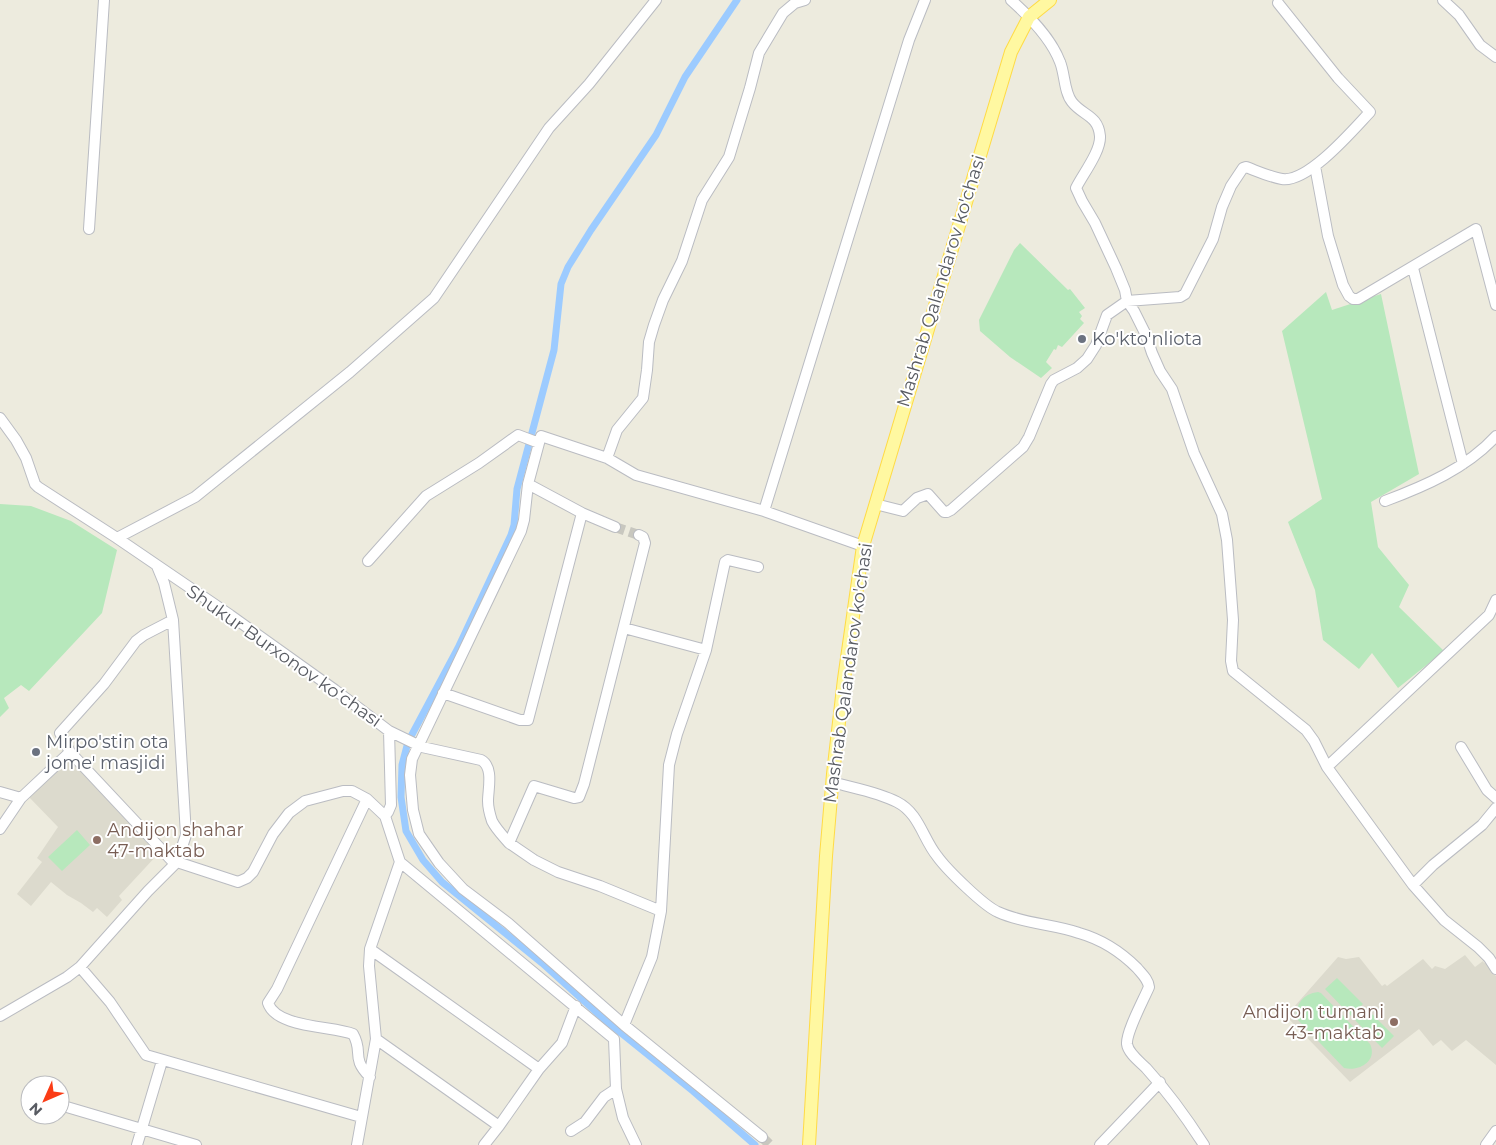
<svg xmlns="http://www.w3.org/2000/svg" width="1496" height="1145" viewBox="0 0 1496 1145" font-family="Montserrat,sans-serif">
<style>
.education{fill:#dcdacd}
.green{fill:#b7e8bc}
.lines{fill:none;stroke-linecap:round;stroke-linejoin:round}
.canal{stroke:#9ccbff;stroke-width:7}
.minor-tunnel{stroke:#c8c7bf;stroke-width:10;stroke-dasharray:10 5;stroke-linecap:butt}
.minor-casing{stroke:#babcc2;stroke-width:12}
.major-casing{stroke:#ffdb45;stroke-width:14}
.minor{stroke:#fff;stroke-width:10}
.major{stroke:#fff8a1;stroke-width:12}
.worship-dot{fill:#6b7280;stroke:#fff;stroke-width:2}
.education-dot{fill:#8d6e63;stroke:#fff;stroke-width:2}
.labels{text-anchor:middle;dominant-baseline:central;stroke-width:4;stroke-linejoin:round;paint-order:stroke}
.street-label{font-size:18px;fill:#585b62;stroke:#fff}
.worship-label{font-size:18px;fill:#5b616d;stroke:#fff;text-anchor:start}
.education-label{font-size:18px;fill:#785e54;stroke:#fff;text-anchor:start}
</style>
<rect width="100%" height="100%" fill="#edebde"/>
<path class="education" d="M68,758l90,96 -39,42 3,4 -15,17 -10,-9 -4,4 -12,-9 -14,-8 -16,-13 -20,24 -14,-12 25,-32 -5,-4 21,-31 -30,-31z
M1465,955l10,12 8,-6 1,2 3,-2 5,8 -2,2 6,5v89l-30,-25 -14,11 -11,-11 -8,6 -14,-17 -69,53 -64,-66 52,-59 8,2 13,-2 23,29 3,-2 2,2 36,-27 9,10 3,-3 10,3z"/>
<path class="green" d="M1020,243l48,47 2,-1 15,19 -6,4 3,4 -2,3 4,4 -22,24 -4,-2 -2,5 -2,-1 -8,13 6,6 -11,10 -31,-21 -30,-26 -1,-11 35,-70z
M1326,292l6,18 49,-16 38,180 -48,28 7,45 31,38 -10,22 45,44 -46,37 -26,-35 -13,16 -36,-29 -8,-50 -27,-68 34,-23 -40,-168z
M0,504l31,2 40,15 46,29 -15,63 -73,78 -8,-6 -17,13 5,10 -9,9z
M77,830l13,15 -28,26 -14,-14z
M1337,978l26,26 -12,12 -26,-27z
M1318,992l3,1 49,51c8,17 -11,28 -26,24l-48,-50c0,-15 7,-24 22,-26z
M1367,1009l27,27 -12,12 -27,-28z"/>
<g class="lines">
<path class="canal" d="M737,0l-52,77 -29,58 -65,95 -23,37 -7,17 -7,66 -37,139 -3,36 -3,10 -53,113 -50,94 -6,23 -1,32 5,34 17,29 19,22 100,81 63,57 88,71 62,54"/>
<path class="minor-tunnel" d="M615,527l24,8
M762,1137l8,8"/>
<defs>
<path id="minor" d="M1011,0c19,17 40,38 49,62 5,12 4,30 12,40 11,14 26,13 28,34 1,15 -17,38 -24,52l6,13 13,22 21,45 9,22 2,11 7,10 12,24 6,18 8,18 12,18 22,64 28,61 5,26 6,80 -2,41 2,10 73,59 8,11 13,26 86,118 31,35 34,27 11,11 7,11
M1443,0l16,15 21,30 16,12
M1315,166l13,70 15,49 6,11 4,3h5l118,-70 20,76
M89,229l15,-229
M1413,268l50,196
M0,418l16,22 10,18 9,26 3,3 79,51 113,77 105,75 54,41 2,74 -3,7 -3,4
M539,443l2,-7 66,22 29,17 128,36 99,35
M607,458l10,-28 26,-32 4,-28 2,-28 5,-17 9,-25 19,-39 20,-61 27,-43 21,-69 9,-35 24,-40 12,-10 10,-3
M528,484l54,29 33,14
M1385,501c40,-15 82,-33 111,-65
M875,504l28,7 14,-13 11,-4 16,18h3l4,-2 72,-63 6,-10 22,-53 3,-4 23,-12 10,-9 9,-14 11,-30 20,-14 53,-4 5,-3 28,-55 9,-32 9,-21 12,-18 3,-1c11,4 24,10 36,12 26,4 71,-49 88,-67l-32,-34 -60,-75
M764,511l145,-471 16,-40
M117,538l78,-41 155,-125 84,-74 115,-170 40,-44 67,-84
M368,561l58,-65 53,-33 39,-28 21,8 -11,41 -4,36 -3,11 -109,228 -2,16 3,35 6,24 20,29 24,26 45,34 116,102 138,112
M624,628l82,22
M443,693l77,27h8l54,-207
M389,731l33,16 59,13c13,7 7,29 7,41 0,6 2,14 4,20 4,8 11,15 17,22l25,-57 40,12 5,-1 5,-13 61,-241 -2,-6 -4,-2
M1461,747l26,43 9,8
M70,752l-10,-19 44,-49 32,-43 8,-6 29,-15
M1327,767l162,-152 7,-15
M832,782c21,6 46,10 65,20 22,11 26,37 40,54 10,14 47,50 61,56 26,12 55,12 81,21 21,6 42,19 58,35 5,6 11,11 12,19 -5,12 -23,45 -22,57 1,9 13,18 19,24 22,24 40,49 58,77
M0,792l21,6
M367,799l-90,190 -9,14c8,25 65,23 85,31 11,19 -3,23 17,43
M0,829l21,-31 49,-46 105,112
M509,843l25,17 24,12 42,14 61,25
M177,862l61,20 9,-4 6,-6 20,-38 16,-21 16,-12 38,-10h9l15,8 18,17 15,46
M400,862l214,177 2,50 7,29 13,27
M1413,885l20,-20 49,-40 14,-17
M370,949l169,120
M80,967l30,35 36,53 215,62
M0,1016l67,-39 13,-10 68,-76 29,-29 9,-27 -13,-215 -9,-37 -7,-17
M624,1025l28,-68 9,-46 8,-146 8,-31 29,-84 19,-88 3,-2 30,7
M376,1039l123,87
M60,1105l136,40
M571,1131l14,-9 19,-25 12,-8
M137,1145l25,-84
M357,1145l19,-106 -7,-73 1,-17 30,-87
M484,1145l15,-19 40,-57 23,-26 14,-37
M1100,1145l60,-63
M1486,1145l10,-14"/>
<path id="major" d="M809,1145l17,-289 7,-82 11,-95 19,-133 148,-494 18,-35 21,-17"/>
</defs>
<use href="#minor" class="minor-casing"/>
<use href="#major" class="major-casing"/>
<use href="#minor" class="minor"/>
<use href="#major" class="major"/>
</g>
<g class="worship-dot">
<circle cx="1082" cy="339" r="5"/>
<circle cx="36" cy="752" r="5"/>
</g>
<g class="education-dot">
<circle cx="97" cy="840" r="5"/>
<circle cx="1394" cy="1022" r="5"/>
</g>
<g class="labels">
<g class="street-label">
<text transform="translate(941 281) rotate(-73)">Mashrab Qalandarov ko'chasi</text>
<text transform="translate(284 656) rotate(35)">Shukur Burxonov koʻchasi</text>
<text transform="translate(848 673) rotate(-82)">Mashrab Qalandarov ko'chasi</text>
</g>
<g class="worship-label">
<text x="1092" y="339">Ko'kto'nliota</text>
<text x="46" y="742">Mirpo'stin ota<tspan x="46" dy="21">jome' masjidi</tspan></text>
</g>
<g class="education-label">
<text x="107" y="830">Andijon shahar<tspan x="107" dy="21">47-maktab</tspan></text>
<text x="1384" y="1012" text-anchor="end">Andijon tumani<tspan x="1384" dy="21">43-maktab</tspan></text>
</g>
</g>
<g transform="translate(45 1100) rotate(225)"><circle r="24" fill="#ffffff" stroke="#bcbdc0"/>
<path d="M0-4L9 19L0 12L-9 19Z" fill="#fb3c16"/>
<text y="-8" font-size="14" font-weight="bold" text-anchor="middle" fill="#585b62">N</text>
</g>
</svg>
